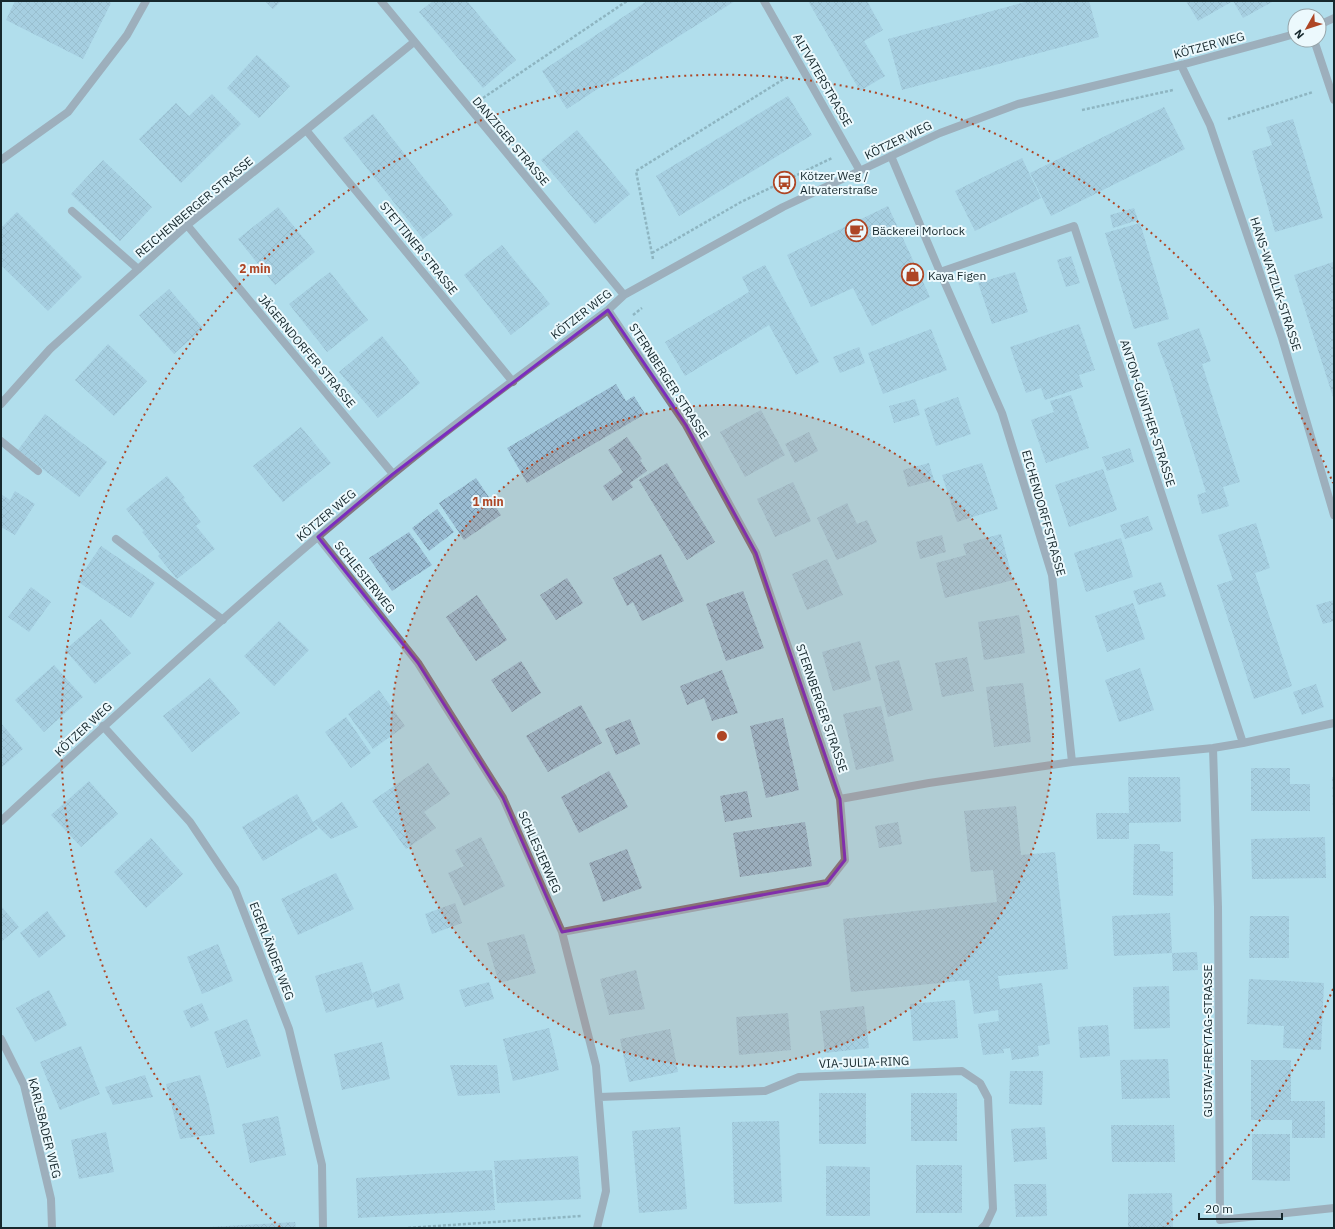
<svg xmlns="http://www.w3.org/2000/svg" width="1335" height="1229" viewBox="0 0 1335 1229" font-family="'IBM Plex Sans',sans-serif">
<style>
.building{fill:url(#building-cross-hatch)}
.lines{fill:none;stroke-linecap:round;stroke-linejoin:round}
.path{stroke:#64848d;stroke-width:2.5;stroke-dasharray:3 2;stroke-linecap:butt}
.lane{stroke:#857781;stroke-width:8}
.street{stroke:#857781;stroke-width:8}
.marked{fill:none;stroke:#7b2cbf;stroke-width:3;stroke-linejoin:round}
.ring{fill:none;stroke:#ae4625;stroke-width:2;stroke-dasharray:2 4}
.labels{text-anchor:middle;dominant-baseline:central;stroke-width:4;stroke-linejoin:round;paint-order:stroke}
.street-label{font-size:12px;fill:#16282d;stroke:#ecf9fd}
.poi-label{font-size:12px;fill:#16282d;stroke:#ecf9fd;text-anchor:start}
.centre{fill:#ae4625;stroke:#ecf9fd;stroke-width:2}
.ring-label{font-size:12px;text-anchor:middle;font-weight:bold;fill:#ae4625;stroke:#ecf9fd;stroke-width:4;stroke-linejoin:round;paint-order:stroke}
</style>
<defs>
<pattern id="building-cross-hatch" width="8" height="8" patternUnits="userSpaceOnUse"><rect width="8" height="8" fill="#99bcd3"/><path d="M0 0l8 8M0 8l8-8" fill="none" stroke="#7c99ac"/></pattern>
</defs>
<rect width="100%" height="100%" fill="#b1deec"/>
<path class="building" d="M15,1h93l3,2 -28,56 -77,-39z
M265,1h16l-8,8z
M433,1h34l49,59 -33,28 -64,-76z
M647,1h88l-78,49 -90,59 -25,-38z
M808,1h59l16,29 -19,11 21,35 -25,15z
M1029,1h60l10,36 -197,53 -14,-51z
M1186,1h88l-31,17 -10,-17 -35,20z
M257,55l33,31 -31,32 -32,-30z
M212,94l29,30 -60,59 -42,-44 37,-36 13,13z
M788,96l24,39 -133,81 -23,-40z
M1164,107l21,42 -134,67 -21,-43z
M373,114l80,101 -30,24 -80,-101z
M1293,119l30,99 -48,14 -23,-81 20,-6 -6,-18z
M577,130l53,64 -35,30 -54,-64z
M1022,158l19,40 -66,33 -20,-40z
M103,160l49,47 -32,34 -49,-47z
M888,206l42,91 -58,29 -19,-38 -42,19 -24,-52z
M278,207l37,45 -40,33 -37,-46z
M1134,208l4,12 -25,8 -3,-13z
M17,212l65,65 -34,34 -47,-46v-37z
M1140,223l29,96 -35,10 -29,-96z
M502,245l48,59 -39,31 -47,-60z
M1071,256l9,27 -14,4 -9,-27z
M1333,262l1,1v137l-40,-125z
M765,265l54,97 -23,13 -27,-50 -84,51 -20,-34 84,-50 -7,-15z
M330,272l38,48 -41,32 -38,-48z
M1015,272l13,40 -36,12 -14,-41z
M169,289l34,39 -29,26 -35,-39z
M1079,324l16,46 -16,5 4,12 -38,13 -4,-12 -15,5 -16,-46z
M1199,328l12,33 -9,3 38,118 -17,5 6,19 -27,8 -5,-19 9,-3 -37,-117 -12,-32z
M931,329l16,41 -64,24 -15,-41z
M382,336l38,47 -42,35 -39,-46z
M108,344l39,37 -33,35 -39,-36z
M859,347l6,16 -25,10 -7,-16z
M616,384l10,17 8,-5 11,18 -118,69 -20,-35z
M1071,395l18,53 -43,15 -15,-43 23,-8 -4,-11z
M958,397l13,37 -35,12 -12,-37z
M915,399l5,16 -26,8 -5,-17z
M761,410l24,45 -40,22 -25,-45z
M45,414l62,48 -28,35 -61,-47z
M301,427l30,36 -48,39 -30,-36z
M809,432l9,19 -23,12 -10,-19z
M627,437l15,22 -2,1 7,11 -17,12 3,4 -20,14 -10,-15 20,-14 -15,-22z
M1130,448l4,14 -27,9 -5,-14z
M667,463l48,79 -28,18 -48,-80z
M929,463l5,17 -26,7 -5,-17z
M982,463l16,46 -41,13 -15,-47z
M1103,469l14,41 -48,17 -14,-42z
M167,476l18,22 -2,1 18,23 -5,4 19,23 -38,30 -19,-23 2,-2 -18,-22 2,-1 -18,-22z
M476,478l25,37 -37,25 -25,-37z
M793,482l18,39 -36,16 -18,-38z
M15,491l20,13 -20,31 -14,-8v-33l9,6z
M847,503l10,21 10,-4 10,22 -40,18 -20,-42z
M437,509l17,23 -25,19 -17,-23z
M1148,516l5,14 -28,9 -5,-14z
M1256,523l14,45 -15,5 37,113 -38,13 -37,-114 16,-5 -15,-45z
M409,532l23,33 -40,26 -23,-33z
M1001,534l12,46 -68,18 -9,-35 30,-8 -3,-11z
M942,535l4,17 -26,7 -4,-17z
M1121,538l12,39 -47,15 -12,-39z
M101,546l54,37 -24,35 -54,-37z
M661,554l23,47 -42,20 -9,-19 -6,4 -14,-28z
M827,559l16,36 -36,15 -15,-36z
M567,578l16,25 -27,17 -16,-25z
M1161,582l5,14 -28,9 -5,-14z
M31,587l20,15 -22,30 -21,-15z
M743,591l21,57 -38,13 -20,-57z
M477,595l30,45 -31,21 -30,-44z
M1334,600v21l-11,3 -7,-19z
M1133,603l12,36 -38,13 -12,-36z
M1019,615l6,38 -41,7 -6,-38z
M101,619l30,34 -36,31 -30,-34z
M279,621l30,29 -35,36 -30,-30z
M860,641l11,39 -38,11 -11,-39z
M967,657l7,34 -32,6 -7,-34z
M899,660l14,50 -25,7 -13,-51z
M521,661l20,32 -29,19 -21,-32z
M54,665l29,32 -39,35 -29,-32z
M1140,668l14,42 -35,12 -14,-42z
M722,670l16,43 -26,8 -8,-23 -17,7 -7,-19z
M210,678l30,35 -48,39 -29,-36z
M1023,683l8,59 -37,5 -8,-60z
M1316,684l8,23 -22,8 -9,-23z
M379,690l26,36 -32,23 -25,-35z
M581,705l21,38 -54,29 -22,-36z
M881,706l13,55 -38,9 -13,-56z
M346,717l25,36 -20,15 -26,-36z
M783,718l16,72 -33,8 -16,-72z
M630,719l10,25 -24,11 -11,-26z
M1,723l22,26 -22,19z
M428,763l22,31 -26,18 12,16 -30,21 -34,-48z
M1251,768h39v16h20v27h-59z
M609,771l19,36 -49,26 -18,-36z
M1128,777h52l1,45 -52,1v16h-32l-1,-26h33z
M1332,777h2v44h-1z
M89,781l29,33 -37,33 -30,-32z
M747,791l5,26 -27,5 -5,-26z
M297,794l16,28 29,-20 16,25 -27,12 -18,-17 5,7 -55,32 -21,-34z
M1016,806l5,49 34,-3 13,117 -70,7 2,13 42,-6 8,61 -12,2 1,10 -27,4 -2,-12 -7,1 1,4 -21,2 -5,-31 21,-3 -1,-11 -24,4 -5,-34 -118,12 -8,-73 154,-17 -4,-32 -22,2 -7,-61z
M805,822l7,44 -72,11 -7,-44z
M898,822l4,22 -23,4 -4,-22z
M481,837l24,49 -41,20 -16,-33 16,-7 -9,-16z
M1325,837l1,41 -74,1 -1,-40z
M151,838l32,36 -37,34 -32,-36z
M1134,844h26v7l13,1v44l-40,-1z
M627,849l15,39 -39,14 -14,-39z
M336,873l18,36 -56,26 -17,-36z
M455,903l7,20 -30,11 -7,-20z
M1,906l18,21 -18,15z
M47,911l19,25 -27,22 -19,-25z
M1170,913l2,40 -58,3 -2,-40z
M1250,916h39v42h-40z
M524,934l12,39 -37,10 -12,-40z
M218,944l15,37 -31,13 -15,-37z
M1197,952l1,18 -25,1 -1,-18z
M362,962l10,31 27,-10 5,16 -27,9 -5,-15 1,6 -47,14 -11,-37z
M636,970l9,39 -36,6 -9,-36z
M1249,979l75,4 -3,67 -38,-2 1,-22 -37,-2z
M489,982l5,17 -29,8 -6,-17z
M1169,986l1,42 -36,1 -1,-42z
M49,990l18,35 -32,17 -19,-34z
M955,1000l3,38 -45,3 -3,-37z
M202,1003l7,17 -18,8 -8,-17z
M864,1006l5,42 -44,5 -5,-42z
M788,1013l3,37 -52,5 -3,-38z
M247,1019l14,37 -34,12 -13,-36z
M1108,1025l2,31 -30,2 -2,-31z
M549,1028l10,42 -46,11 -10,-42z
M670,1029l8,43 -49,10 -9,-43z
M382,1042l8,37 -48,11 -8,-36z
M81,1046l19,48 -40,16 -20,-48z
M1168,1059l2,39 -48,1 -2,-39z
M1251,1060h40v41h34v37h-33v-18h-41z
M450,1065h47l3,28 -42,3z
M1010,1071h33l-1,34 -33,-1z
M145,1075l8,22 -40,8 -8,-18z
M200,1075l9,30 6,29 -35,5 -14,-55z
M819,1093h47v51h-47z
M911,1093h46v48h-46z
M278,1116l8,39 -36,8 -8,-39z
M779,1121l3,81 -48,2 -2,-82z
M1111,1125h63l1,37h-63z
M680,1127l7,82 -48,4 -7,-82z
M1045,1127l2,32 -33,3 -3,-33z
M106,1132l8,40 -35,7 -8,-39z
M1252,1134h38v47l-38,-1z
M578,1156l3,43 -84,4 -3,-42z
M916,1165h46v48h-46z
M826,1166l44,1v49h-44z
M492,1170l3,40 -137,8 -2,-40z
M1014,1184h32l1,32 -31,1z
M1172,1193l1,35h-45v-34z
M295,1222l1,6h-87v-1z"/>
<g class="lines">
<path class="path" d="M483,98l144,-97
M1082,110l91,-20
M1228,119l85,-27
M652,253l89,-51 91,-44
M653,259l-17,-88 151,-94
M633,315l9,-7
M408,1228l173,-12"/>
<path class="lane" d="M72,211l66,58
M1,441l37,30
M116,539l107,81"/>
<path class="street" d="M381,1l243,294
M764,1l96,170
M1319,25l15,-7
M1314,40l20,60
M1181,65l29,60 72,213 52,177
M306,130l207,252
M1,160l67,-48 59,-77 19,-34
M187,225l206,249
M940,272l134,-46 169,517
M1,404l49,-55 137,-124 119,-95 108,-88
M318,537l100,126 85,135 59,134 34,134 10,125 -9,37
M103,726l87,96 45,67 54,140 33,136 1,63
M1213,748l5,159 2,313 114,-12
M1072,762l141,-14 30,-5 91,-20
M840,799l89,-16 143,-21 -20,-187 -50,-162 -62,-141 -49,-116
M1,821c128,-118 256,-236 391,-346 70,-58 144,-111 216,-165l16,-15 159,-88 157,-74 78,-29 163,-39 114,-31
M562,932l265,-49 18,-23 -5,-61 -84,-246 -70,-128 -78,-115
M1,1039l23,46 27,114 1,29
M599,1097l166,-6 34,-14 163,-6 18,12 8,15 5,111 -7,15 -4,4"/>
</g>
<path d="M0 0H1335V1229H0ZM608,310l78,115 70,128 84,246 5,61 -18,23 -265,49 -59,-134 -85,-135 -100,-126 75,-63z" fill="#b1deec" fill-opacity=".55" fill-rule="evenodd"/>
<path class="marked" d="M608,310l78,115 70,128 84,246 5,61 -18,23 -265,49 -59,-134 -85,-135 -100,-126 75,-63z"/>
<circle cx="722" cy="736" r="331" fill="#ae4625" fill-opacity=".12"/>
<g class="ring">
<circle cx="722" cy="736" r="331"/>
<path d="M1333 989A661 661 0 0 1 1164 1227M280 1227A661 661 0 1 1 1333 483"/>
</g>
<defs>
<symbol id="bus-ring" viewBox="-11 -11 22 22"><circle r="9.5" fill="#ecf9fd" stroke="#ae4625" stroke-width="1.5"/><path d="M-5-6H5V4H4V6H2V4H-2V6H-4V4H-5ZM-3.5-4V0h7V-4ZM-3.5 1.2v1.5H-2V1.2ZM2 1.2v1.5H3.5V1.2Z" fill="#ae4625"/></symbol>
<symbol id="cafe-ring" viewBox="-11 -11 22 22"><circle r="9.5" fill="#ecf9fd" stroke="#ae4625" stroke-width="1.5"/><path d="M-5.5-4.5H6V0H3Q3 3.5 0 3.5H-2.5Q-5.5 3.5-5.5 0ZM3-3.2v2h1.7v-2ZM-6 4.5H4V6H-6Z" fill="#ae4625"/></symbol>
<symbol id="shop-ring" viewBox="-11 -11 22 22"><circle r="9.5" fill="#ecf9fd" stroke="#ae4625" stroke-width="1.5"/><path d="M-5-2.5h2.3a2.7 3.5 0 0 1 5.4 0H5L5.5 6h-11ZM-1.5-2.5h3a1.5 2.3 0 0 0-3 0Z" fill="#ae4625"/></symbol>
</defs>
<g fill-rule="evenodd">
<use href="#bus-ring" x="772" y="170" width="25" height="25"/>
<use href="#cafe-ring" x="844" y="218" width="25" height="25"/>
<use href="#shop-ring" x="900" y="262" width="25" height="25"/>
</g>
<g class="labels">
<g class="street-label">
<text transform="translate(1209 45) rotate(-15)">KÖTZER WEG</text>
<text transform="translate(823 80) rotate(60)">ALTVATERSTRASSE</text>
<text transform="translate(898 140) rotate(-26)">KÖTZER WEG</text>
<text transform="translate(511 141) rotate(50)">DANZIGER STRASSE</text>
<text transform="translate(194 207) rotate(-40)">REICHENBERGER STRASSE</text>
<text transform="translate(419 248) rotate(51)">STETTINER STRASSE</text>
<text transform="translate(1276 284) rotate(72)">HANS-WATZLIK-STRASSE</text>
<text transform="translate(581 314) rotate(-38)">KÖTZER WEG</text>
<text transform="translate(307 351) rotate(50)">JÄGERNDORFER STRASSE</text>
<text transform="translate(669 381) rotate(57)">STERNBERGER STRASSE</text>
<text transform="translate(1148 413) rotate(72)">ANTON-GÜNTHER-STRASSE</text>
<text transform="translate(1044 513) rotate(74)">EICHENDORFFSTRASSE</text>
<text transform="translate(326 515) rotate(-40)">KÖTZER WEG</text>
<text transform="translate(365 577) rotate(51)">SCHLESIERWEG</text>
<text transform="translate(822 708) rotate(71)">STERNBERGER STRASSE</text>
<text transform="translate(83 729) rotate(-43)">KÖTZER WEG</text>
<text transform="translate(540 852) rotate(66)">SCHLESIERWEG</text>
<text transform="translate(272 951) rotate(69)">EGERLÄNDER WEG</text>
<text transform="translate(1207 1041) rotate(-90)">GUSTAV-FREYTAG-STRASSE</text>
<text transform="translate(864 1062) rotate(-2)">VIA-JULIA-RING</text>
<text transform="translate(45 1128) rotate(76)">KARLSBADER WEG</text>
</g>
<g class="poi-label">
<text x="800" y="175">Kötzer Weg /<tspan x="800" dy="14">Altvaterstraße</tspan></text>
<text x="872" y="230">Bäckerei Morlock</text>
<text x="928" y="275">Kaya Figen</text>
</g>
</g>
<circle cx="722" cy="736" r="6" class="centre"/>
<g class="ring-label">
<text x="255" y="273">2 min</text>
<text x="488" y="506">1 min</text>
</g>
<rect width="1335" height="1229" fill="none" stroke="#16282d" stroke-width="4"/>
<g transform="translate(1307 28) rotate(231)"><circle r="19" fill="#ecf9fd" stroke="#96a5aa"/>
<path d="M0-3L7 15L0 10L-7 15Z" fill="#ae4625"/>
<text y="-6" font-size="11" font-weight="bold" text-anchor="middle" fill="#16282d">N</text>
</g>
<path d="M1199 1213v6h83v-6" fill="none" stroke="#16282d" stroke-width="2"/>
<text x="1205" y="1213" font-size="12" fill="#16282d" stroke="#ecf9fd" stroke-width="3" paint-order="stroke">20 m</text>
</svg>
